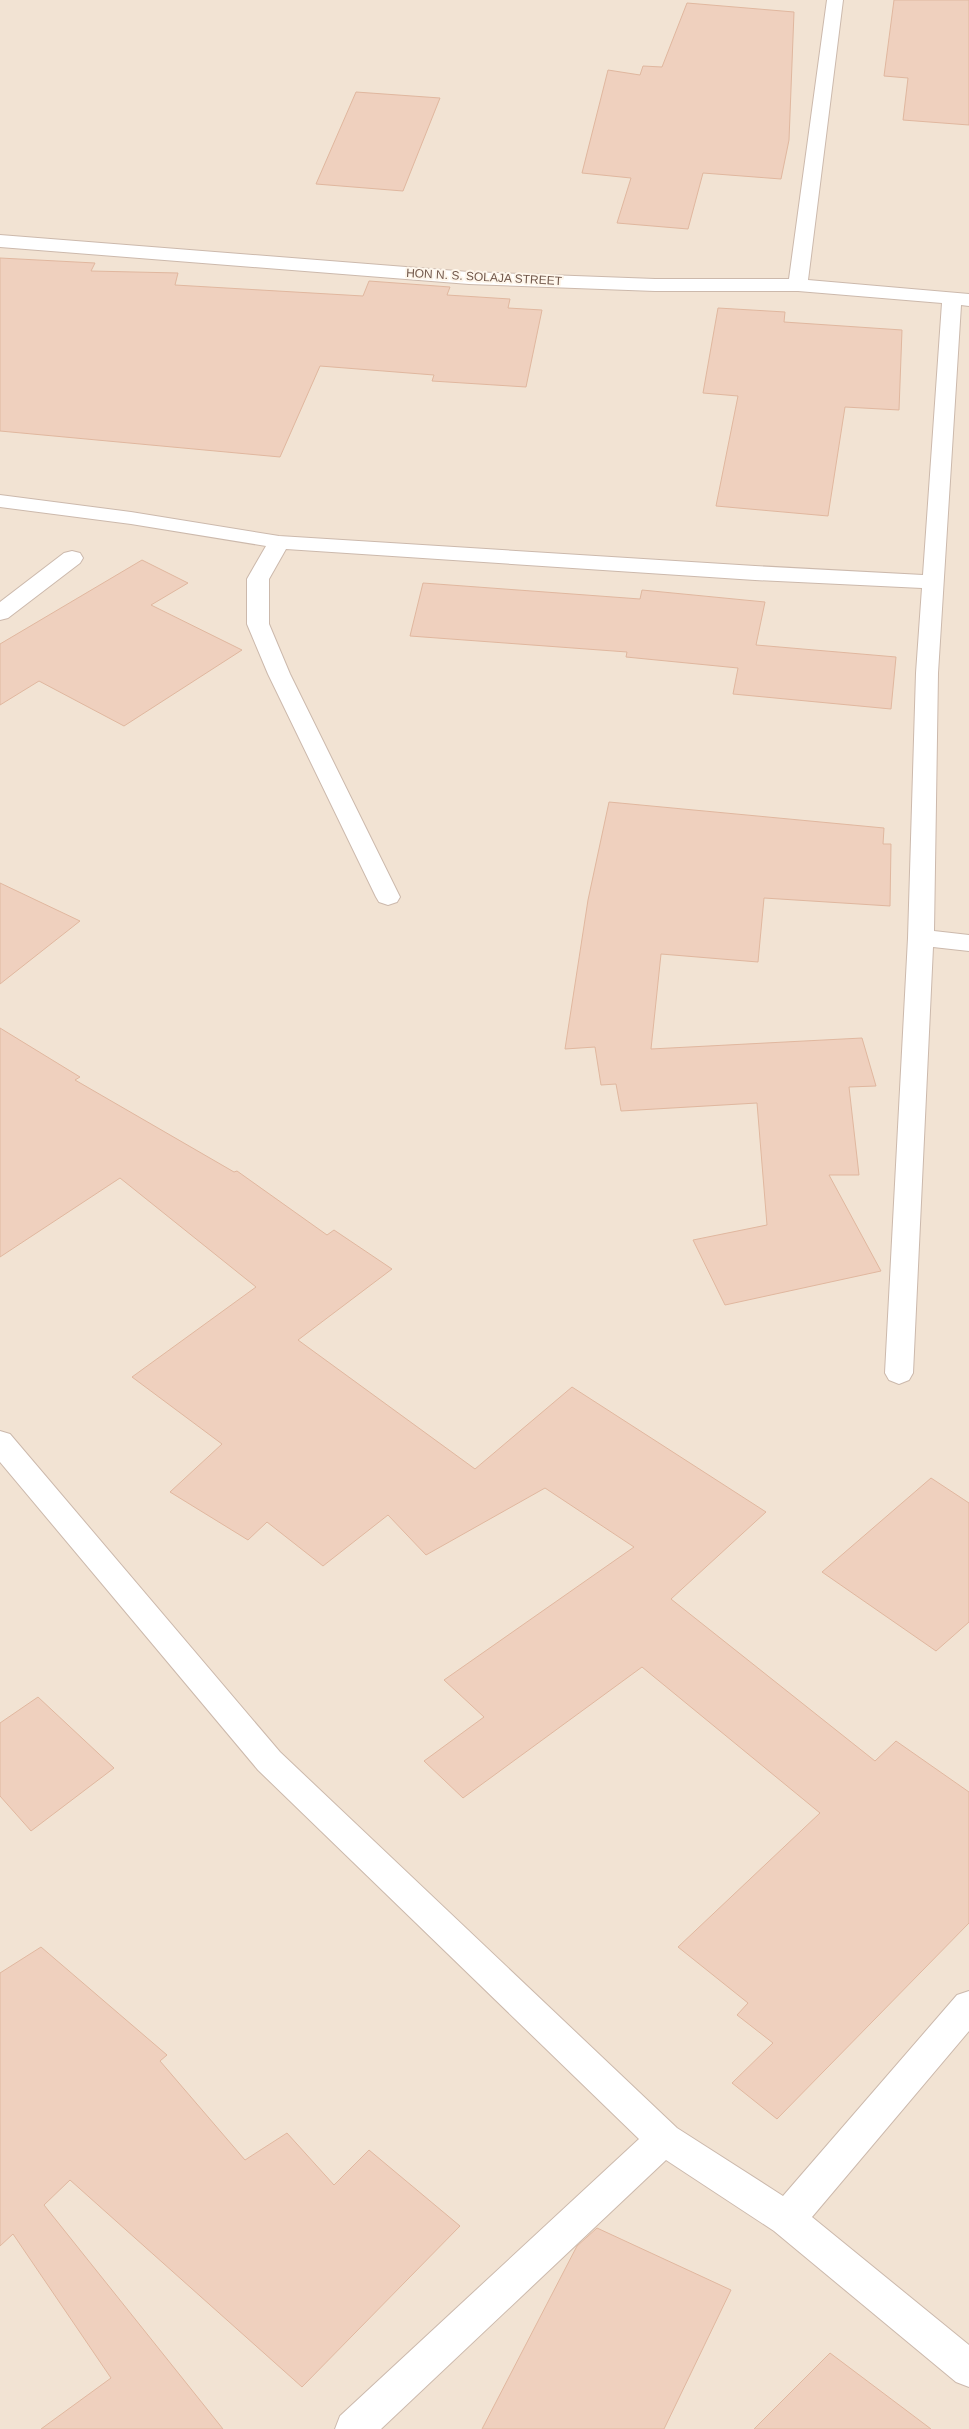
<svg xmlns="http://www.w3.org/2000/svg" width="969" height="2429" viewBox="0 0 969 2429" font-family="Helvetica,sans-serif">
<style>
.residential{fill:#f2e3d3}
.building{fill:#efd0be;stroke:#e0b79f}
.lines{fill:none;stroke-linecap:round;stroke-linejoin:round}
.minor-casing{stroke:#ccb9ac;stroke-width:2}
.minor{fill:#fff;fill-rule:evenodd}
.labels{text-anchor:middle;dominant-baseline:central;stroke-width:4;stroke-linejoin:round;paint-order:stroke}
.far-street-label{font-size:12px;fill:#72584b;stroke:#fef6eb}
</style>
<rect width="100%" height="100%" fill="#fbf2e5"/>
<path class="residential" d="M0,0h969v2429h-969z"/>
<path class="building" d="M894,0h75v125l-66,-5 5,-42 -24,-2z
M687,3l107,9 -5,128 -8,39 -78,-6 -15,56 -71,-6 14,-45 -49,-5 26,-103 32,5 3,-9 19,1z
M356,92l84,6 -37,93 -87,-7z
M0,258l95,5 -4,8 87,2 -3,12 188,11 6,-15 81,6 -3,8 63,4 -2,9 34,2 -16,77 -94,-6 2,-6 -114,-9 -40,91 -280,-26z
M718,308l67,4 -1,10 118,8 -3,80 -54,-3 -17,109 -112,-10 22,-110 -35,-3z
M142,560l46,23 -37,22 91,45 -118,76 -85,-45 -39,24v-61z
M423,583l217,16 2,-9 123,12 -9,43 140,12 -5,52 -158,-15 5,-26 -112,-11 1,-5 -217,-16z
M609,802l275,26 -1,16h8l-1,62 -126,-8 -6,64 -97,-8 -10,95 211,-11 14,48 -27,1 10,88h-30l52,96 -156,34 -32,-65 74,-15 -10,-122 -136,8 -5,-27 -15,1 -6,-38 -30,2 23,-149z
M0,883l80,38 -80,63z
M0,1028l80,49 -5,3 159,92 3,-1 90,64 7,-5 58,39 -94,71 177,129 97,-82 194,125 -95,87 204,162 21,-20 73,51v131l-192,196 -45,-36 41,-40 -36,-28 11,-12 -70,-56 142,-134 -178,-146 -179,131 -39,-37 60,-44 -40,-37 190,-133 -89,-59 -119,67 -38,-40 -65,51 -56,-44 -19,18 -78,-48 52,-48 -90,-67 124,-90 -136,-109 -120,79z
M931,1478l38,25v119l-33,29 -114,-79z
M38,1697l76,71 -83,63 -31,-35v-73z
M41,1947l126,108 -7,6 85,99 42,-27 47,52 35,-35 91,76 -158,161 -232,-207 -26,25 179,224h-182l70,-51 -98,-144 -13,12v-273z
M597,2228l134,62 -67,139h-182l95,-183z
M830,2353l101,76h-177z"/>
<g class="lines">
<defs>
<path id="minor" d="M827,0h16l-35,280 161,14v12l-8,-1 -23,368 -4,258 35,4v16l-36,-4 -20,426 -4,7 -10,4 -10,-4 -4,-7 23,-435 8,-265 6,-85 -167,-8 -469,-31 -17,30v45l21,50 110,223 -3,5 -9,3 -9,-3 -3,-5 -108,-223 -21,-50v-45l19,-33 -135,-22 -131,-17v-12l131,17 148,24 476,30 168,9 19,-272 -144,-12h-143l-186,-7 -469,-37v-12l469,37 186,7h134z
M72,551l8,2 3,5 -3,5 -72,55 -8,2v-18l64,-49z
M0,1431l10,3 270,318 397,376 106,68 174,-201 12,-4v40l-157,186 157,128v42l-13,-5 -182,-151 -108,-71 -285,269h-46l5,-13 299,-277 -381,-369 -258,-308z"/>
</defs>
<use href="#minor" class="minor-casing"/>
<use href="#minor" class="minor"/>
</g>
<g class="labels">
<g class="far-street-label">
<text transform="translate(484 277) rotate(3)">HON N. S. SOLAJA STREET</text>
</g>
</g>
</svg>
